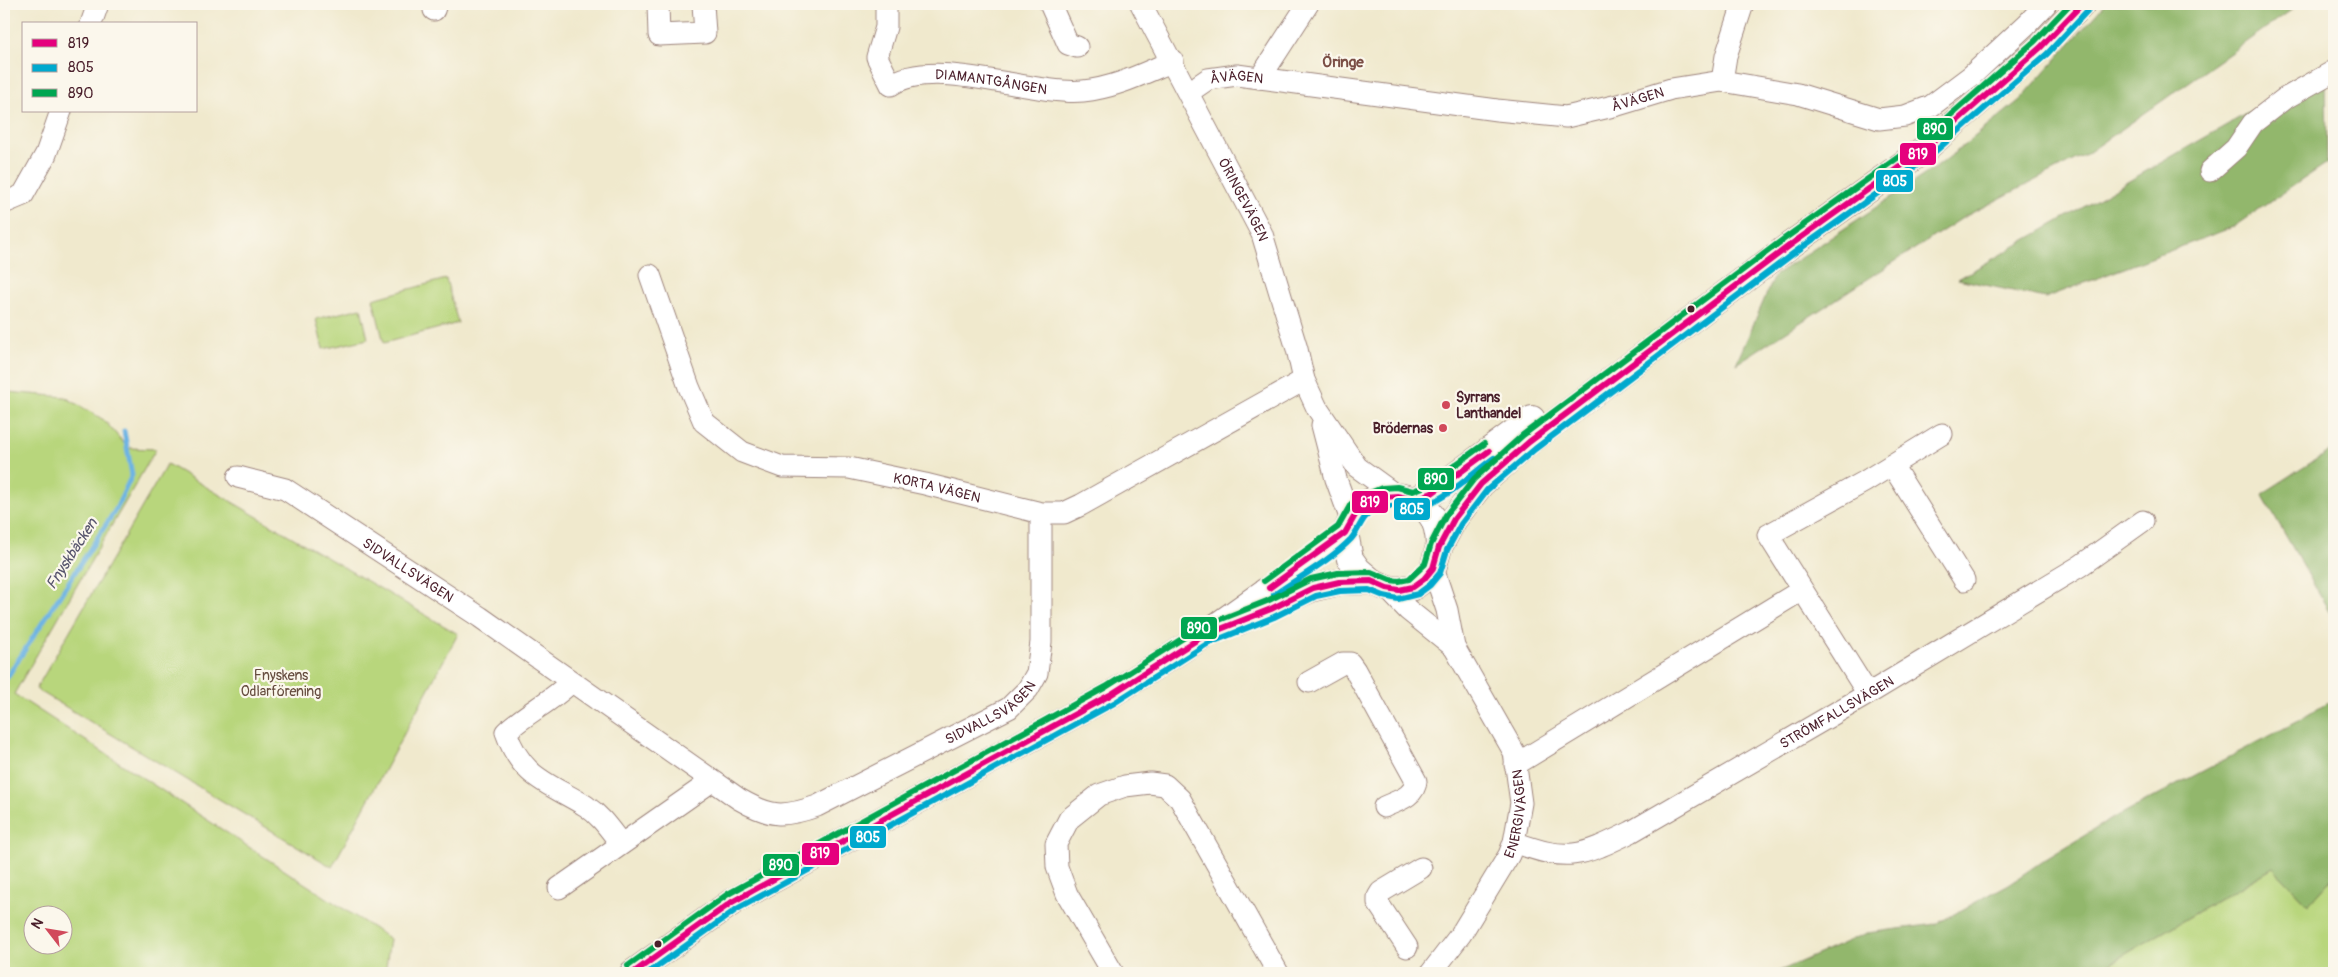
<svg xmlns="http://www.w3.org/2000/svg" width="2338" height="977" viewBox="0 0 2338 977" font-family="Pangolin,sans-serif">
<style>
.green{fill:#b8d67c;stroke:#817a54;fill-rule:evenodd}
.forest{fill:#92b76c;stroke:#6e6b4c}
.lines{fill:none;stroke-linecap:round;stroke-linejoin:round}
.stream{stroke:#6db4e4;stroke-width:5}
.minor-casing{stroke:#9d847c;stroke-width:23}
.major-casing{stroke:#9d847c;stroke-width:28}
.minor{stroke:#fff;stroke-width:21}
.major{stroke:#fff;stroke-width:26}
.bus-1-casing{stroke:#fbf7ec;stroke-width:10}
.bus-2-casing{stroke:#fbf7ec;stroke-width:10}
.bus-3-casing{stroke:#fbf7ec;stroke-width:10}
.bus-1{stroke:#e5007d;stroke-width:6}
.bus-2{stroke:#00a9ce;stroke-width:6}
.bus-3{stroke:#00a651;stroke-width:6}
.bus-dot{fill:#4a1f2b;stroke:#fbf7ec;stroke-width:2}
.poi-dot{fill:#d1495b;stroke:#fbf7ec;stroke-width:2}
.labels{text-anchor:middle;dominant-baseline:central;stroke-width:4.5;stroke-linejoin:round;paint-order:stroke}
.street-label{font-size:14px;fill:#4a1f2b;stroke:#fbf7ec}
.poi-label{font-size:14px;font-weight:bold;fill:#4a1f2b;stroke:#fbf7ec;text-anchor:start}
.park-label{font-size:14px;fill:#664d3f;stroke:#fbf7ec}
.neighbourhood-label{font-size:15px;font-weight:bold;fill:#7b4e46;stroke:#fbf7ec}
.water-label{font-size:15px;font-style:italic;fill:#56536c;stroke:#fbf7ec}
.line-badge{stroke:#fbf7ec;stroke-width:2}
.badge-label{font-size:14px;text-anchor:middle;font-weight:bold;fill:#fff}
</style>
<rect width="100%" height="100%" fill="#fbf7ec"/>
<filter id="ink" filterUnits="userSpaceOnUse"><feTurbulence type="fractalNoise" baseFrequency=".02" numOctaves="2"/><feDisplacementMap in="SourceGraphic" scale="10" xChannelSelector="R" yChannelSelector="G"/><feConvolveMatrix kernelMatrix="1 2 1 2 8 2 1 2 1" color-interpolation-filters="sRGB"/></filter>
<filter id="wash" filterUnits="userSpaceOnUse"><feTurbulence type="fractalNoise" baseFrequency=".0096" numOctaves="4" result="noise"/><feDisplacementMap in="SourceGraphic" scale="20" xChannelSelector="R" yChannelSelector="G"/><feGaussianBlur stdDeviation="1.12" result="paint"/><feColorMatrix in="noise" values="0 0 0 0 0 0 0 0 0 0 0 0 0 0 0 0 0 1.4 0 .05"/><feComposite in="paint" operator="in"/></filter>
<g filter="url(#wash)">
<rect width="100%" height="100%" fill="#f0e9cd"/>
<path class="green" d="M446,279l12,44 -74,20 -11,-44z
M361,308l7,31 -45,10 -7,-30z
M8,392l57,5 39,23 24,28 28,1 -142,245 376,245 -5,34h-381v-578zM62,914v30h-30v-30z
M167,464l291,170 -126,233 -296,-178z
M2273,868l35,37 26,-29v97h-221l-1,-11z"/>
<path class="forest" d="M2105,4h195l-212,149 -124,64 -228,147 39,-89 167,-112 78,-63z
M2326,68l1,95 -94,64 -188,71 -87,-19z
M2334,448v172l-72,-126z
M2334,699v177l-26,29 -35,-37 -161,94 1,11h-338l92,-40 69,-9 73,-40 32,-22 69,-42 188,-99z"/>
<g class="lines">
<path class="stream" d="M4,682l112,-173 16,-34 -8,-44"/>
</g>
</g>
<g filter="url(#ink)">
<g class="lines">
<defs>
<g id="minor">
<path d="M658,4l1,31 46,-2 -2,-29"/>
<path id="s1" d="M886,4v23l-9,30 14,28c43,-29 142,11 192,6 32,-3 61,-18 90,-30"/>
<path d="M1050,4l18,40 9,3"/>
<path id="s2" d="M1141,4l121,230 35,115 7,31 13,28 40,59 40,29"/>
<path d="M434,10l2,-6"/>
<path d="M91,24l7,-20"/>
<path d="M1260,78l48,-74"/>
<path d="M1722,81l4,-25 17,-52"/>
<path id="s3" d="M1189,92l19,-13 29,-4 260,35 69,7 52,-12 53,-16 51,-8 76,13 81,25 26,-3 26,-10 40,-30 56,-52 19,-20"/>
<path d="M2210,171l26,-23 17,-25 31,-24 50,-28"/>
<path d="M4,203l19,-8 23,-41 15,-43"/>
<path id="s4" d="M650,275l39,112 15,35 38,30 40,15 67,1 76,16 116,29h23l17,-8 223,-125"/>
<path d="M1322,425l14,54 15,41"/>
<path d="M1892,465l72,115"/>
<path id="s5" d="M238,477l47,12 195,128 259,182c31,18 44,19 78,7l192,-98 19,-19 9,-16 4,-31v-129"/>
<path d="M1387,588l21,22 46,37"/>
<path d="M571,682c-20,20 -45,31 -65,50 16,47 43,51 80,74 15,10 24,24 35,38"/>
<path d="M1309,682l34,-19h7l5,7 61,111c-1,16 -20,20 -32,26"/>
<path d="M1868,694l-100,-159 96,-53 78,-48"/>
<path d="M1515,765l287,-175"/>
<path id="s6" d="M1514,842c54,20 66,15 117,-10l237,-138 212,-128 63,-45"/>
<path d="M559,888l153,-107"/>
<path d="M1407,947l-29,-44v-6l3,-5 40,-24"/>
<path d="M1113,973l-46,-79 -10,-27 -1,-23 13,-25 30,-24 26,-9 25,-3 15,2 15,14 98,174"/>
<path id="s7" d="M1431,973l30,-39 48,-79 5,-13 7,-39 -7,-51 -60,-105 -7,-37 -14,-42"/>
</g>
<path id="major" d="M1413,500l19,-7 100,-74
M1345,533l5,26 8,11 13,11 16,7 12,2 14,-3 11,-8 9,-11 6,-21 15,-28 27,-35 48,-42 260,-196 137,-98 115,-101 41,-43
M1238,622l75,-34 26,-6 32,-1
M633,973l99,-71 378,-207 93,-59 126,-90c5,-4 11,-8 15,-12 6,-7 7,-17 14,-24 18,-18 53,-19 70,1 9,10 11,23 11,36"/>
</defs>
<use href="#minor" class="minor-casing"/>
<use href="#major" class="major-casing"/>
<use href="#minor" class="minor"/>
<use href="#major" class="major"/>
<defs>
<path id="bus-1" d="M1269,588l76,-55 13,-23 12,-8 13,-5 14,-1 16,4 19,-7 57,-42
M633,973l99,-71 378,-207 93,-59 68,-27 42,-21 26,-6 32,-1 16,7 12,2 14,-3 11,-8 9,-11 6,-21 15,-28 27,-35 48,-42 260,-196 137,-98 115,-101 41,-43"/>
<path id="bus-2" d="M1274,595c24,-17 57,-35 77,-56 9,-10 10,-22 23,-29 19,-10 25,1 40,-1 26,-4 59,-36 80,-51
M648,973l89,-64 377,-206 93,-59 67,-27 42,-21 24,-5 29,-1 15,6 14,3 20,-5 12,-9 10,-12 7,-23 14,-26 26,-34 48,-41 259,-196 137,-98 116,-101 41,-44"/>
<path id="bus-3" d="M1264,581l74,-54 13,-23 14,-9 17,-7 15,-1 16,4 15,-6 56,-41
M628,966l100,-72 378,-207 93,-59 68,-27 44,-22 27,-6 33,-1 19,8 9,1 10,-2 16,-15 6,-20 15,-29 28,-36 49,-44 261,-196 137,-98 114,-100 35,-37"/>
</defs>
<use href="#bus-1" class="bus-1-casing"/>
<use href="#bus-2" class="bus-2-casing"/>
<use href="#bus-3" class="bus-3-casing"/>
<use href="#bus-1" class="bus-1"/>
<use href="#bus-2" class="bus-2"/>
<use href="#bus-3" class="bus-3"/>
</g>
</g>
<g class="bus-dot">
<circle cx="1691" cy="309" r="4.5"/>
<circle cx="658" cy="944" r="4.5"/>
</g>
<g class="poi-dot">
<circle cx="1446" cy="405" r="5"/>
<circle cx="1443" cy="428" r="5"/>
</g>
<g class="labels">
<g class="street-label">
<text stroke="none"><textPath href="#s3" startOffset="52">ÅVÄGEN</textPath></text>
<text stroke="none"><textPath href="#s1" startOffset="188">DIAMANTGÅNGEN</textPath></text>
<text stroke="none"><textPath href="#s3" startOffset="458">ÅVÄGEN</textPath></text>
<text stroke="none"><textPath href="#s2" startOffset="221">ÖRINGEVÄGEN</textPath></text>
<text stroke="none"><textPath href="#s4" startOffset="405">KORTA VÄGEN</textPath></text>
<text stroke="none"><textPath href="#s5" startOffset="196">SIDVALLSVÄGEN</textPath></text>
<text stroke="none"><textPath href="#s5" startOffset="878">SIDVALLSVÄGEN</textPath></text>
<text stroke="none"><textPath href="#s6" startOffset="361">STRÖMFALLSVÄGEN</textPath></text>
<text stroke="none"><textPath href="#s7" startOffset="184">ENERGIVÄGEN</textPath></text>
</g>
<g class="poi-label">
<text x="1456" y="397">Syrrans<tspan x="1456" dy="16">Lanthandel</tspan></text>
<text x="1433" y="428" text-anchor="end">Brödernas</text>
</g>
<g class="park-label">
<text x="281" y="675">Fnyskens<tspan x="281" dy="16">Odlarförening</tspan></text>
</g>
<g class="neighbourhood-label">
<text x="1343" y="62">Öringe</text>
</g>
<g class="water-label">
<text transform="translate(72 554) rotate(-57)">Fnyskbäcken</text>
</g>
</g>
<g class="line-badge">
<rect x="1916" y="117" width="38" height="24" rx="5" fill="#00a651"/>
<rect x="1899" y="142" width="38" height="24" rx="5" fill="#e5007d"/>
<rect x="1875" y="169" width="39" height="24" rx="5" fill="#00a9ce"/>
<rect x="1417" y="467" width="38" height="24" rx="5" fill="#00a651"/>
<rect x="1351" y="490" width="38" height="24" rx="5" fill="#e5007d"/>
<rect x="1393" y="497" width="38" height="24" rx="5" fill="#00a9ce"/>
<rect x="1180" y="616" width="38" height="24" rx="5" fill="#00a651"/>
<rect x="849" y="825" width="38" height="24" rx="5" fill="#00a9ce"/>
<rect x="801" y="842" width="39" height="24" rx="5" fill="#e5007d"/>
<rect x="762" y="853" width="38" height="24" rx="5" fill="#00a651"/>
</g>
<g class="badge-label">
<text x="1935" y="134">890</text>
<text x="1918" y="159">819</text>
<text x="1895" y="186">805</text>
<text x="1436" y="484">890</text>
<text x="1370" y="507">819</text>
<text x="1412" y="514">805</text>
<text x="1199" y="633">890</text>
<text x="868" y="842">805</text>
<text x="820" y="858">819</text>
<text x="781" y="870">890</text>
</g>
<rect width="2338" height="977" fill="none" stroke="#fbf7ec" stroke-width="20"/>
<rect x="22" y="22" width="175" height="90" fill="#fbf7ec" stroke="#b4a19f"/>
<rect x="32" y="39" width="25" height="8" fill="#e5007d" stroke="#b4a19f"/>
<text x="68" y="48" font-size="15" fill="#4a1f2b">819</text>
<rect x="32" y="64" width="25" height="8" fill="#00a9ce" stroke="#b4a19f"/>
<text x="68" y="72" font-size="15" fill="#4a1f2b">805</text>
<rect x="32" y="89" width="25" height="8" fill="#00a651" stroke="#b4a19f"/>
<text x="68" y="98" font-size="15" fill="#4a1f2b">890</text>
<g transform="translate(48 930) rotate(301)"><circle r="24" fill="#fbf7ec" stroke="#b4a19f"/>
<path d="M0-4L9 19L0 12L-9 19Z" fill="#d1495b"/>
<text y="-8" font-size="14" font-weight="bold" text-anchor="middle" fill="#4a1f2b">N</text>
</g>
</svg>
